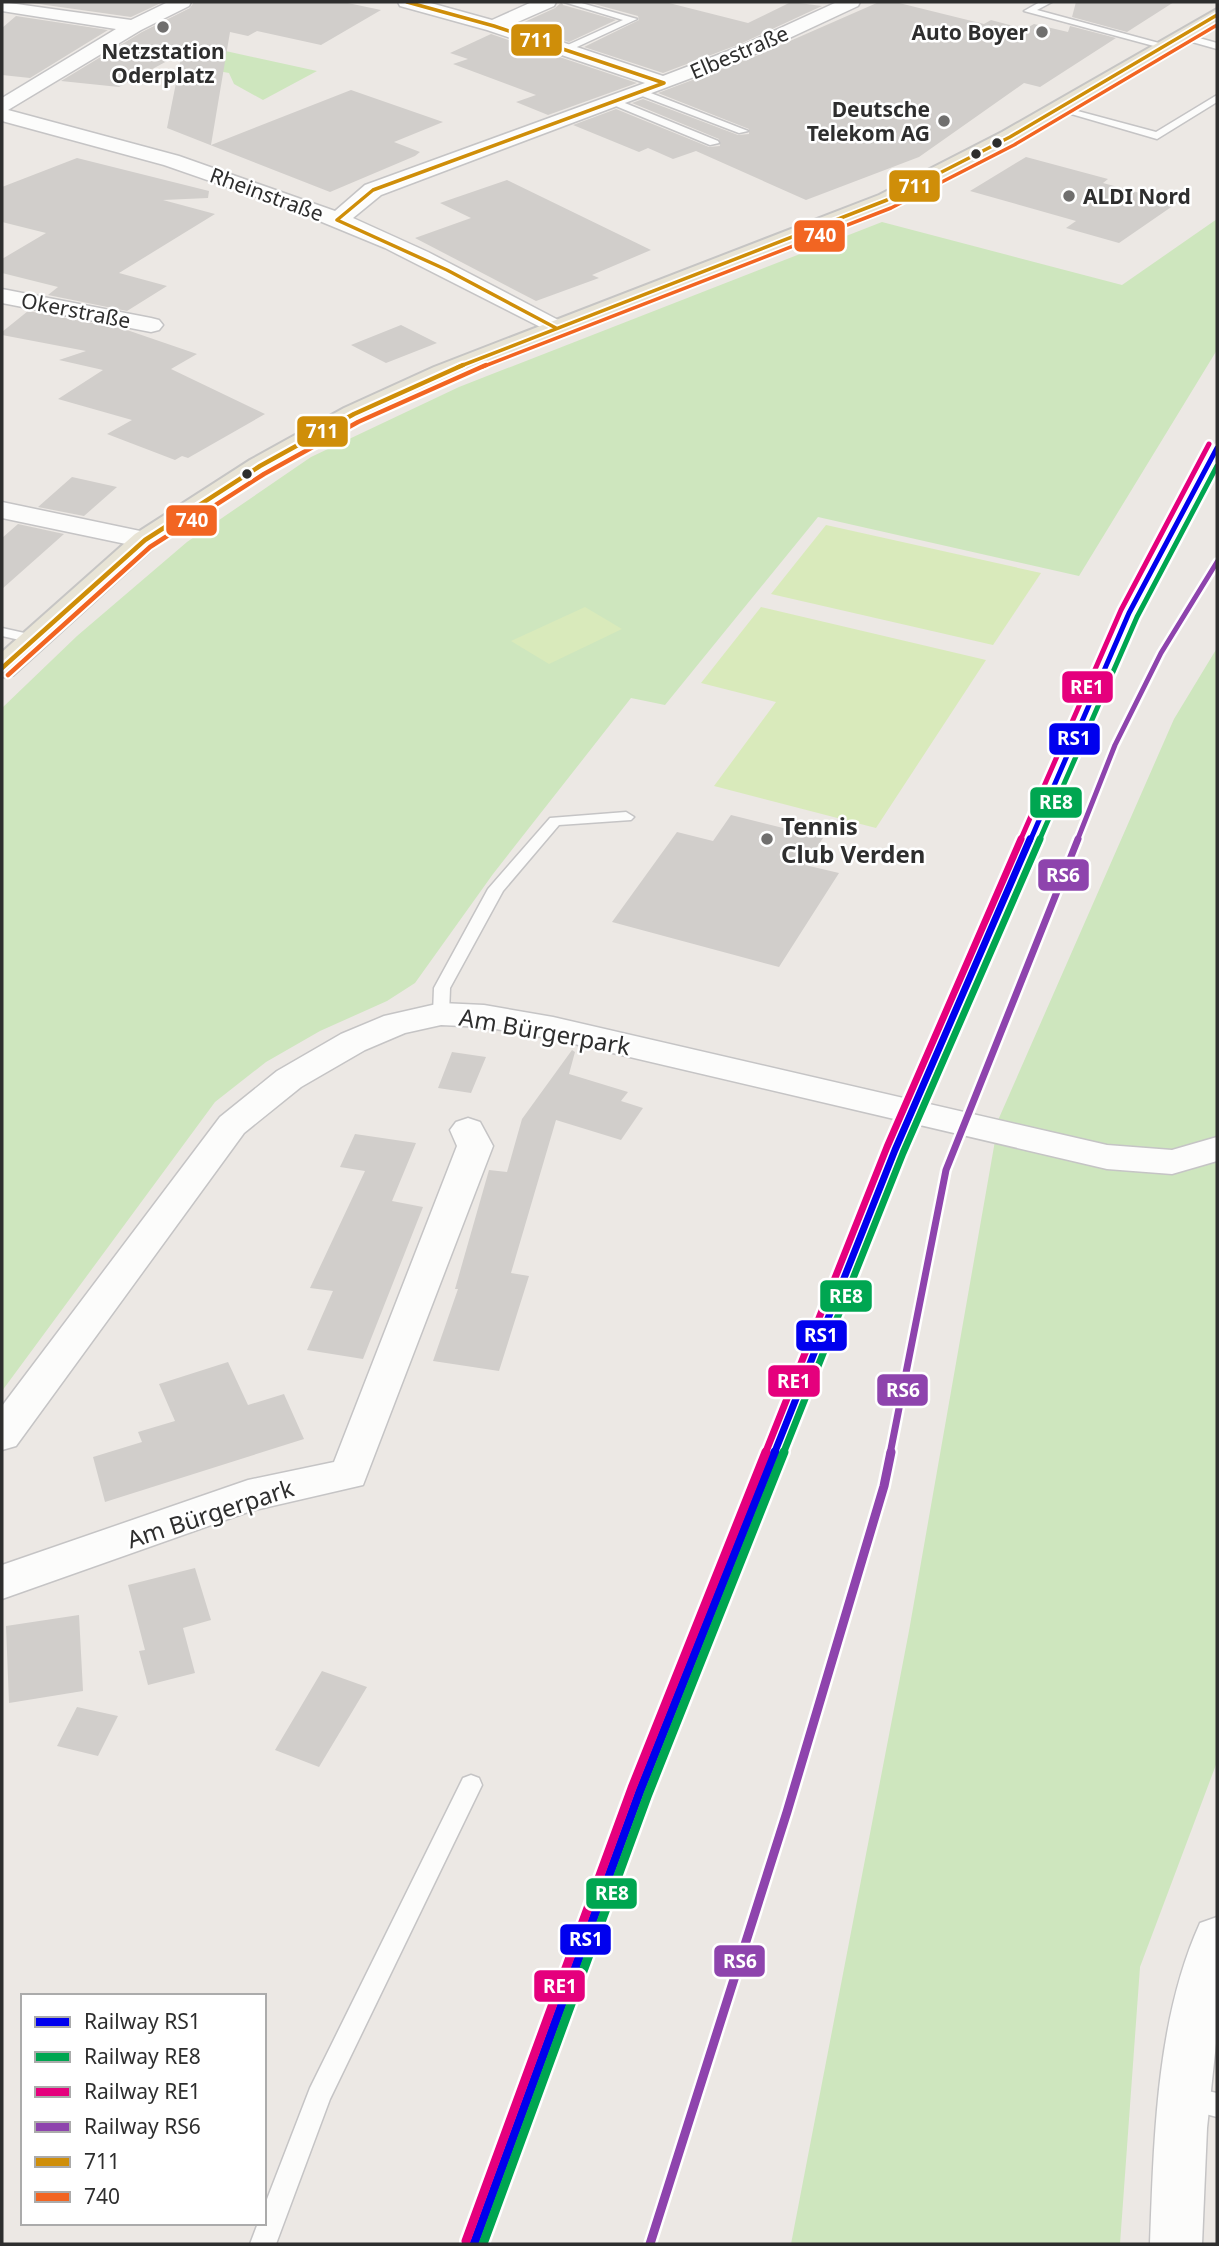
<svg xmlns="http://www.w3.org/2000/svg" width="1219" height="2246" viewBox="0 0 1219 2246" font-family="'Noto Sans',sans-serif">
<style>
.green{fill:#cee6be}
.pitch{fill:#d9eabb}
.building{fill:#d1cecb}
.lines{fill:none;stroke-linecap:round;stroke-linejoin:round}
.service-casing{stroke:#c5c4c5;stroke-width:3}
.minor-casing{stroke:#c5c4c5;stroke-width:3}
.primary-casing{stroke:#c6c5c4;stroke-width:4}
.service{fill:#fcfcfb;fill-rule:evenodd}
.minor{fill:#fcfcfb;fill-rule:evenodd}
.primary{fill:#e8e4d6;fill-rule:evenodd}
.bus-1-far1-casing{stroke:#fff;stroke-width:7}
.bus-1-casing{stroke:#fff;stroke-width:9}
.bus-2-far1-casing{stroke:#fff;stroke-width:7}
.bus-2-casing{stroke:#fff;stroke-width:9}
.bus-1-far1{stroke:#cf8e09;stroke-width:3.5}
.bus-1{stroke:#cf8e09;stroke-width:4.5}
.bus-2-far1{stroke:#f26522;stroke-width:3.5}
.bus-2{stroke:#f26522;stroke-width:4.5}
.rail-1-far2-casing{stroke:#fff;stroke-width:10}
.rail-1-far1-casing{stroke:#fff;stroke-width:12}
.rail-1-casing{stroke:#fff;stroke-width:14}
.rail-2-far2-casing{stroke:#fff;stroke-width:10}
.rail-2-far1-casing{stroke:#fff;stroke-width:12}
.rail-2-casing{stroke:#fff;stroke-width:14}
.rail-3-far2-casing{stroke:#fff;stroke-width:10}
.rail-3-far1-casing{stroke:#fff;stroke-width:12}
.rail-3-casing{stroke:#fff;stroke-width:14}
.rail-4-far2-casing{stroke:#fff;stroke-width:10}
.rail-4-far1-casing{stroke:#fff;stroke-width:12}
.rail-4-casing{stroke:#fff;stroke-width:14}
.rail-1-far2{stroke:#00e;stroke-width:5}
.rail-1-far1{stroke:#00e;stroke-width:7}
.rail-1{stroke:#00e;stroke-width:9}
.rail-2-far2{stroke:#00a651;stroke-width:5}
.rail-2-far1{stroke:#00a651;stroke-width:7}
.rail-2{stroke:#00a651;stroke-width:9}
.rail-3-far2{stroke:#e5007d;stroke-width:5}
.rail-3-far1{stroke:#e5007d;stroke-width:7}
.rail-3{stroke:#e5007d;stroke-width:9}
.rail-4-far2{stroke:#8e44ad;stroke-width:5}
.rail-4-far1{stroke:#8e44ad;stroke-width:7}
.rail-4{stroke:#8e44ad;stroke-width:9}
.poi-dot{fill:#706f6e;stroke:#fff;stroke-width:2.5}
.bus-dot{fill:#2e2e2e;stroke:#fff;stroke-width:2.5}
.labels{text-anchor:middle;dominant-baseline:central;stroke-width:5;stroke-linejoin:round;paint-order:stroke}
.far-poi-label{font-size:21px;font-weight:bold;fill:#2e2e2e;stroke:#fff;text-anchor:end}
.far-street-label{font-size:21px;fill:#2e2e2e;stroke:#fff}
.poi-label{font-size:24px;font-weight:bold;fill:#2e2e2e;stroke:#fff;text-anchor:start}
.street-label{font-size:24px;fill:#2e2e2e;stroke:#fff}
.line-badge{stroke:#fff;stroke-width:2.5}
.badge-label{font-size:19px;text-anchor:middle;font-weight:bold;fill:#fff}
</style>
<rect width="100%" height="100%" fill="#ece8e4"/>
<path class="green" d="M221,50l96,21 -54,29 -29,-16 -5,-11 -43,-8z
M1217,219v131l-138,226 -261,-59 -153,188 -34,-7 -138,176 -78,109 -28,18 -67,30 -54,31 -51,40 -213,289v-683l75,-72 110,-94 124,-85 148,-70 423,-165 240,63z
M1217,648v1114l-77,205 -20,277h-329l118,-613 90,-513 175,-399z"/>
<path class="pitch" d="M826,525l215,48 -48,72 -222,-51z
M585,607l37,22 -73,35 -38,-23z
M761,607l225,53 -110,168 -162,-42 62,-84 -75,-19z"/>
<path class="building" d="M34,2h129l-32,15 -99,-14z
M194,2h149l38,8 -60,35 -64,-14 -9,5 -18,-4 -19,113 140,-55 92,32 -49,20 26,10 -5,4 -85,36 -163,-64 15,-75 -63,34 -58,-6 81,-49 48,-24z
M562,2l1,3 53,15 -47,22 -51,-17 37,-17z
M587,2h78l83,21 43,-21 31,4 -82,38 -77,29 -79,-26 55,-27 -1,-4z
M879,2h16l89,22 7,-4 34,9 9,-5 34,8 2,-6 46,12 -76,49 -16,-4 -105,74 -113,43 -110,-49 -23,8 -25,-11 -9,4 -66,-27 43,-16 93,38 11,-1 -1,-7 -87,-36 11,-4 95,36 11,-1v-5l-91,-36 98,-37z
M1076,2h98l-47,30 -55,-15z
M16,16l92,14 -78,48 -28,-3v-47z
M491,34l146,49 -89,32 -32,-13 20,-7 -83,-31 15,-5 -18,-6z
M1026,157l82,22 -5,4 74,20 -58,40 -53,-15 10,-7 -106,-30z
M77,158l132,33 -1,7 -45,2 52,14 -96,59 48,13 -40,25 -79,-16 10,-8 -56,-14v-14l44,-26 -44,-11v-35z
M507,180l144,70 -59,25 7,3 -63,23 -121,-63 56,-20 -31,-15z
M28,311l96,18 73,25 -26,15 94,45 -77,44 -6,-2 -7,4 -68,-26 25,-14 -74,-21 45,-29 -44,-10 27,-9 -84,-16v-3z
M401,325l36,18 -51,20 -35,-18z
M72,477l45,10 -33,29 -46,-9z
M18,524l46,10 -62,55v-51z
M731,815l92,23 -18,27 34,8 -60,94 -167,-45 65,-90 36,9z
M572,1050l3,2 -6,22 59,18 -7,9 22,7 -22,32 -65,-20 -45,153 18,3 -30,95 -66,-10 25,-72h-3l34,-119 18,2 15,-53z
M452,1052l34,5 -15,36 -33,-5z
M355,1134l61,9 -24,58 31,6 -60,152 -56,-9 26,-59 -23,-3 55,-117 -25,-4z
M228,1362l20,43 36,-11 20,45 -199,63 -12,-45 49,-15 -4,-10 37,-11 -16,-37z
M195,1568l16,52 -28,8 12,45 -47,12 -9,-34 6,-1 -17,-65z
M79,1615l4,76 -74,12 -3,-77z
M322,1671l45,16 -48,80 -44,-17z
M77,1707l41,9 -20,40 -41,-10z"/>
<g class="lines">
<defs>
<path id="service" d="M564,2h14l59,17 -73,34 -5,-3 2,-2 62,-28z
M1040,2h12l-15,8 133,36 -5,3 -141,-38z
M1181,33l36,10v6l-39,-11 -2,-2z
M637,90h6l105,41 -9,2 -102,-39z
M1217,95v7l-60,37 -103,-30 5,-3 97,26z
M615,99l103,42 1,2 -9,2 -99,-41 -1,-2z
M2,628l36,8 2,3 -7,4 -31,-7z
M626,812l8,5 -3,3 -72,5 -56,66 -53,97 -1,26 -8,5 -6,-1 -2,-4 1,-26 54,-99 62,-71z
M471,1775l8,3 3,7 -152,314 -54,145h-26l8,-21h6v-16l46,-119 153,-310z
M1188,2087l29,6v24l-38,-10 -3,-8 3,-8z"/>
<path id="minor" d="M2,2l129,18 37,-18h23l-2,4 -48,24 -133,80 171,46 156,55 30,-26 280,-102 -158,-53 -87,-24 -2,-4h29l65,18 40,-18h24l-2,4 -43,19 152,51 78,-30 96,-44h23l-2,4 -103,48 -374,141 -28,23 75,34 136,71 4,5 -4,5 -8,2 -171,-87 -97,-40 -124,-43 -162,-44v-23l114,-69 -114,-18z
M2,289l149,29 8,2 4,5 -4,5 -8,2 -149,-29z
M2,502l143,30 9,2 4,6 -4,6 -9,2 -143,-30z
M441,1003l43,2 69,12 554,128 65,5 45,-13v24l-45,13 -65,-5 -554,-130 -69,-12 -43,-2 -36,8 -40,17 -64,37 -57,46 -228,313 -14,4v-44l218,-289 57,-46 64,-37 43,-18z
M468,1118l12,4 13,24 -130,339 -112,26 -249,88v-34l246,-85 86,-18 123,-316 -7,-16 6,-8z
M1217,1917v117l-10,94 -5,116h-52c4,-105 6,-224 50,-321z"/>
<path id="primary" d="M1217,9v15l-199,118 -123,63 -443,174 -88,41 -94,52 -115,74 -142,129 -11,2v-25l133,-118 115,-74 94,-52 90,-41 445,-172 123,-63z"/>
</defs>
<use href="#service" class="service-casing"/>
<use href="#minor" class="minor-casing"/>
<use href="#primary" class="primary-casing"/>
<use href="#service" class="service"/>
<use href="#minor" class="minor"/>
<use href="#primary" class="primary"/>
<defs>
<path id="bus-1-far1" d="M407,2l87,24 170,57
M337,220l36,-30 291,-107
M337,220l110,50 109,58
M458,367l429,-167 123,-63 207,-122"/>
<path id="bus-1" d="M2,668l143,-128 115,-74 94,-52 109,-49"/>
<path id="bus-2-far1" d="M482,367l409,-159 123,-63 203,-120"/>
<path id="bus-2" d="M8,675l142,-128 114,-73 94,-52 128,-57"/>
</defs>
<use href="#bus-1-far1" class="bus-1-far1-casing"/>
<use href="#bus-1" class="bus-1-casing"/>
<use href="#bus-2-far1" class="bus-2-far1-casing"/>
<use href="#bus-2" class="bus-2-casing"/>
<use href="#bus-1-far1" class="bus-1-far1"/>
<use href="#bus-1" class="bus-1"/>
<use href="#bus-2-far1" class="bus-2-far1"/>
<use href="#bus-2" class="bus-2"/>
<defs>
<path id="rail-1-far2" d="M1030,841l99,-228 88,-165"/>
<path id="rail-1-far1" d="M774,1454l121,-304 135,-311"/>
<path id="rail-1" d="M474,2244l166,-453 135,-339"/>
<path id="rail-2-far2" d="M1039,841l98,-224 80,-151"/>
<path id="rail-2-far1" d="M783,1454l120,-301 137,-314"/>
<path id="rail-2" d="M483,2244l165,-450 136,-342"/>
<path id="rail-3-far2" d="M1020,841l101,-231 88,-166"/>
<path id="rail-3-far1" d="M765,1454l122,-307 134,-308"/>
<path id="rail-3" d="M466,2241l166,-453 134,-336"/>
<path id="rail-4-far2" d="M1077,841l38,-96 46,-92 56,-91"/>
<path id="rail-4-far1" d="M890,1454l56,-284 132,-331"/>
<path id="rail-4" d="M650,2244l137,-432 97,-326 7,-34"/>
</defs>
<use href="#rail-1-far2" class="rail-1-far2-casing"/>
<use href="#rail-1-far1" class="rail-1-far1-casing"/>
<use href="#rail-1" class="rail-1-casing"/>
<use href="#rail-2-far2" class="rail-2-far2-casing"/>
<use href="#rail-2-far1" class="rail-2-far1-casing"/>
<use href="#rail-2" class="rail-2-casing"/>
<use href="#rail-3-far2" class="rail-3-far2-casing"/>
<use href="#rail-3-far1" class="rail-3-far1-casing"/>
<use href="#rail-3" class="rail-3-casing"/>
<use href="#rail-4-far2" class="rail-4-far2-casing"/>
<use href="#rail-4-far1" class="rail-4-far1-casing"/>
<use href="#rail-4" class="rail-4-casing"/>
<use href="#rail-1-far2" class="rail-1-far2"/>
<use href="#rail-1-far1" class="rail-1-far1"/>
<use href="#rail-1" class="rail-1"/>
<use href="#rail-2-far2" class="rail-2-far2"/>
<use href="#rail-2-far1" class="rail-2-far1"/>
<use href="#rail-2" class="rail-2"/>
<use href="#rail-3-far2" class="rail-3-far2"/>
<use href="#rail-3-far1" class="rail-3-far1"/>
<use href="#rail-3" class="rail-3"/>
<use href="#rail-4-far2" class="rail-4-far2"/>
<use href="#rail-4-far1" class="rail-4-far1"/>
<use href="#rail-4" class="rail-4"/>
</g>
<g class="poi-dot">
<circle cx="163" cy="27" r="7"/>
<circle cx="1042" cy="32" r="7"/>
<circle cx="944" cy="121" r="7"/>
<circle cx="1069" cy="196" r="7"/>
<circle cx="767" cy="839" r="7"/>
</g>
<g class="bus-dot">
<circle cx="997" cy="143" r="6"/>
<circle cx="976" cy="154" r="6"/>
<circle cx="247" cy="474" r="6"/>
</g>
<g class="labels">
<g class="far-poi-label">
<text x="1028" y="32">Auto Boyer</text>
<text x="163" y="51" text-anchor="middle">Netzstation<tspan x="163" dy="24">Oderplatz</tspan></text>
<text x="930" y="109">Deutsche<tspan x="930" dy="24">Telekom AG</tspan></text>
<text x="1083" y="196" text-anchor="start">ALDI Nord</text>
</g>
<g class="far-street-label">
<text transform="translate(739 52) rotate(-23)">Elbestraße</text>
<text transform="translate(267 194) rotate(20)">Rheinstraße</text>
<text transform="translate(76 310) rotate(11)">Okerstraße</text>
</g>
<g class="poi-label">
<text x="781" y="825">Tennis<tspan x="781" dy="28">Club Verden</tspan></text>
</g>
<g class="street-label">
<text transform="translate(545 1031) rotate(10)">Am Bürgerpark</text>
<text transform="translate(210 1513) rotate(-18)">Am Bürgerpark</text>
</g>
</g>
<g class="line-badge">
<rect x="510" y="23" width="53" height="34" rx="7" fill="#cf8e09"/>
<rect x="888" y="169" width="53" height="34" rx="7" fill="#cf8e09"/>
<rect x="793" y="219" width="53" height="34" rx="7" fill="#f26522"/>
<rect x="296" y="415" width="53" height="33" rx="7" fill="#cf8e09"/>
<rect x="165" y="504" width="53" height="33" rx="7" fill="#f26522"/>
<rect x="1061" y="670" width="53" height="34" rx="7" fill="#e5007d"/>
<rect x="1048" y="722" width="53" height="34" rx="7" fill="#00e"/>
<rect x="1029" y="786" width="54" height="33" rx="7" fill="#00a651"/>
<rect x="1037" y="858" width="53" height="34" rx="7" fill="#8e44ad"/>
<rect x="819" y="1279" width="54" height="34" rx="7" fill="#00a651"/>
<rect x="795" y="1319" width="53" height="33" rx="7" fill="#00e"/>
<rect x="767" y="1364" width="54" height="34" rx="7" fill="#e5007d"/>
<rect x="876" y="1373" width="53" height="34" rx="7" fill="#8e44ad"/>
<rect x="585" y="1877" width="53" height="33" rx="7" fill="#00a651"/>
<rect x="559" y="1923" width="53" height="33" rx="7" fill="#00e"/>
<rect x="713" y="1944" width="53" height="34" rx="7" fill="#8e44ad"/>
<rect x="533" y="1969" width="53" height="34" rx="7" fill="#e5007d"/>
</g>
<g class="badge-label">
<text x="536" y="47">711</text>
<text x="915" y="193">711</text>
<text x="820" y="242">740</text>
<text x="322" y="438">711</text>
<text x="192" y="527">740</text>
<text x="1087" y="694">RE1</text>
<text x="1074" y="745">RS1</text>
<text x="1056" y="809">RE8</text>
<text x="1063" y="882">RS6</text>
<text x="846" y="1303">RE8</text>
<text x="821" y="1342">RS1</text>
<text x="794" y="1388">RE1</text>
<text x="903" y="1397">RS6</text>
<text x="612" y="1900">RE8</text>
<text x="586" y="1946">RS1</text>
<text x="740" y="1968">RS6</text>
<text x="560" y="1993">RE1</text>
</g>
<rect width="1219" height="2246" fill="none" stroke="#2e2e2e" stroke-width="7"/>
<rect x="21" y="1994" width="245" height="231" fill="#ffffff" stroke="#ababab" stroke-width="2"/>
<rect x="35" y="2017" width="35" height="10" fill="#0000ee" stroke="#ababab" stroke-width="2"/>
<text x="84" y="2029" font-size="21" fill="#2e2e2e">Railway RS1</text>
<rect x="35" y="2052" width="35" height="10" fill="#00a651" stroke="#ababab" stroke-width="2"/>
<text x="84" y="2064" font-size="21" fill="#2e2e2e">Railway RE8</text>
<rect x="35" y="2087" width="35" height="10" fill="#e5007d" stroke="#ababab" stroke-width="2"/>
<text x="84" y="2099" font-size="21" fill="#2e2e2e">Railway RE1</text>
<rect x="35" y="2122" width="35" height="10" fill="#8e44ad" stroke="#ababab" stroke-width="2"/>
<text x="84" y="2134" font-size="21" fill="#2e2e2e">Railway RS6</text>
<rect x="35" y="2157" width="35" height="10" fill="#cf8e09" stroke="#ababab" stroke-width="2"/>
<text x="84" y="2169" font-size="21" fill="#2e2e2e">711</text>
<rect x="35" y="2192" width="35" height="10" fill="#f26522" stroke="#ababab" stroke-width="2"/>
<text x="84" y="2204" font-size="21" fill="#2e2e2e">740</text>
</svg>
